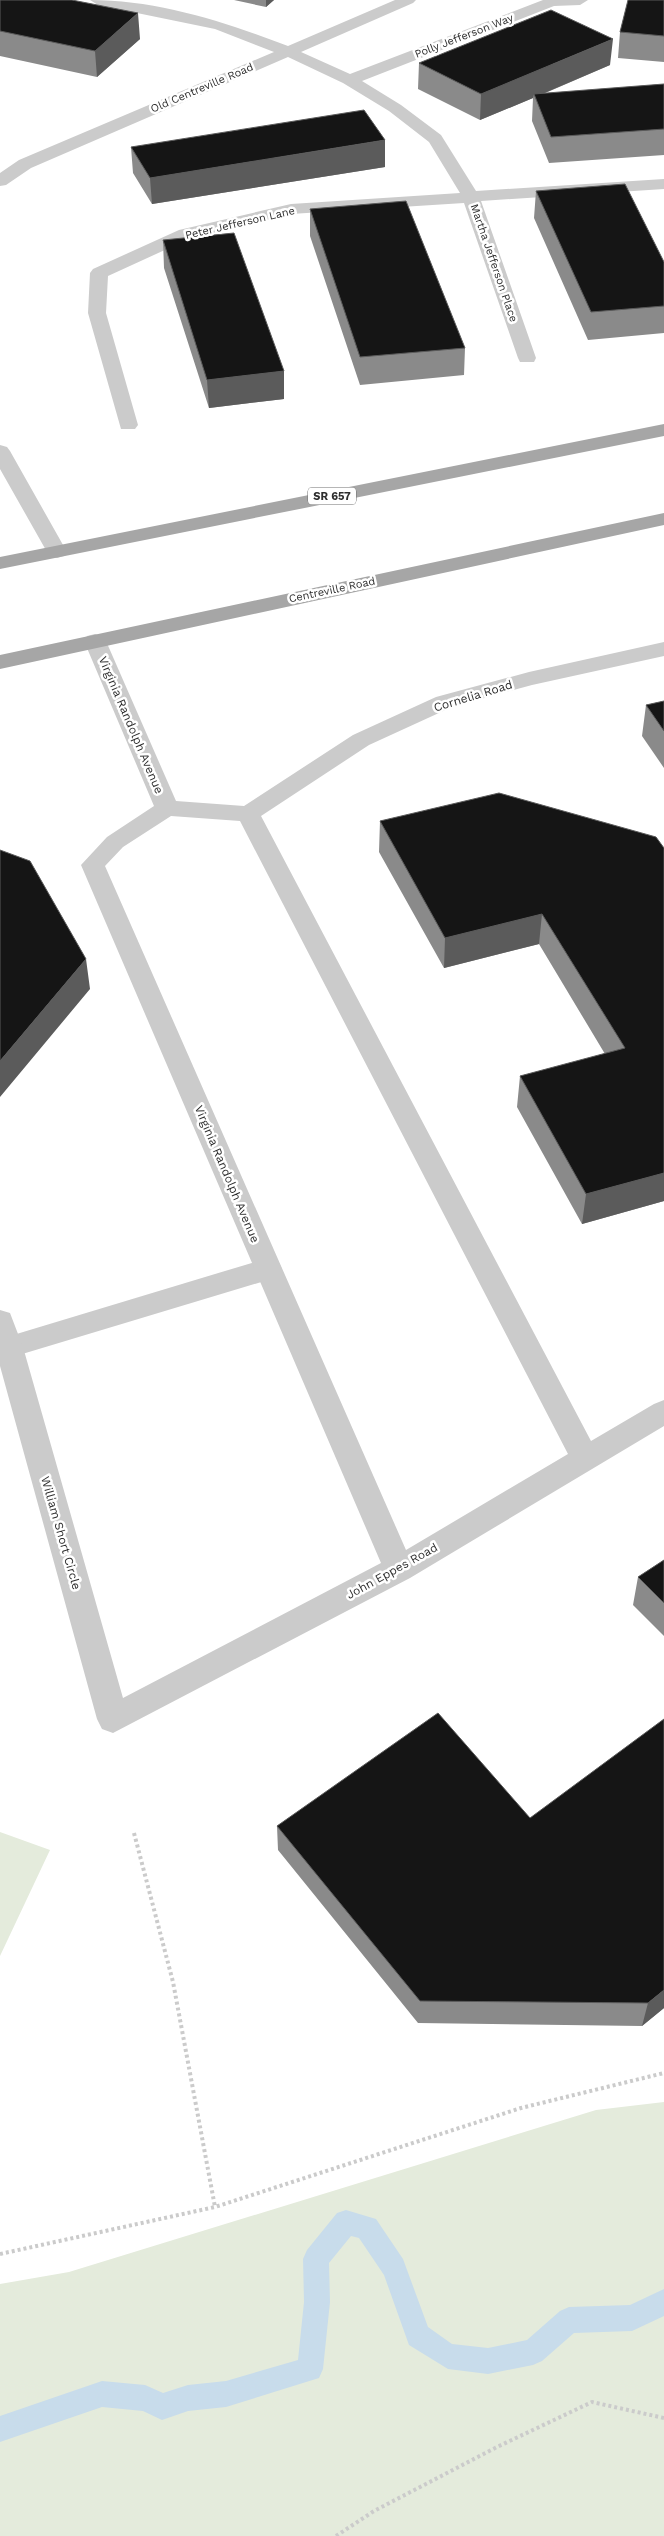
<svg xmlns="http://www.w3.org/2000/svg" width="664" height="2536" viewBox="0 0 664 2536" font-family="'Work Sans',sans-serif">
<style>
.green{fill:#e4ebdc}
.lines{fill:none;stroke-linecap:round;stroke-linejoin:round}
.stream{fill:#c8dceb;fill-rule:evenodd}
.path{stroke:#cbcbcb;stroke-width:4;stroke-dasharray:3 3;stroke-linecap:butt}
.service{fill:#cbcbcb;fill-rule:evenodd}
.minor{fill:#cbcbcb;fill-rule:evenodd}
.primary{fill:#a6a6a6;fill-rule:evenodd}
.wall{fill:#8a8a8a}
.shaded-wall{fill:#5b5b5b}
.building{fill:#151515;stroke:#5b5b5b}
.labels{text-anchor:middle;dominant-baseline:central;stroke-width:5;stroke-linejoin:round;paint-order:stroke}
.far-street-label{font-size:11px;fill:#2e2e2e;stroke:#fff}
.shield{fill:#fff;stroke:#6d6d6d;stroke-width:1}
.shield-label{font-size:11px;font-weight:bold;fill:#2e2e2e}
.street-label{font-size:12px;fill:#2e2e2e;stroke:#fff}
</style>
<rect width="100%" height="100%" fill="#fff"/>
<path class="green" d="M0,1832l50,18 -50,106z
M664,2102v434h-664v-252l69,-12 527,-162z"/>
<g class="lines">
<path class="stream" d="M346,2210l30,9 27,40 25,68 24,17 36,4 39,-8 33,-29 9,-4 61,-2 34,-16v27l-32,15 -58,2 -32,28 -9,4 -45,9 -40,-5 -39,-24 -25,-70 -25,-37 -8,-2 -22,27 1,39 -7,67 -4,9 -93,29 -38,4 -26,9 -19,-9 -41,-4 -102,35v-26l102,-35 43,4 18,8 25,-8 38,-4 72,-21 6,-58 -1,-43 4,-9 30,-37z"/>
<path class="path" d="M134,1833l39,149 42,225
M0,2254l215,-47 306,-99 143,-35
M336,2536l38,-25 123,-64 95,-45 72,16"/>
<path class="service" d="M268,1258l10,3 4,8 -4,8 -269,81 -9,-3v-16z"/>
<path class="minor" d="M90,0c68,0 135,22 198,46l107,-46h21l-3,3 -112,49 49,22 193,-74h45l-8,5 -26,1 -192,75 39,24 40,30 35,56 188,-12v10l-183,12 55,157 -2,4h-14l-2,-4 -54,-155 -173,11 -100,24 -83,38 -2,37 32,112 -3,4h-14l-33,-116 2,-40 3,-4 86,-39 112,-26 169,-11 -31,-51 -40,-31 -46,-28 -55,-26 -257,111 -25,17 -6,1v-13l19,-13 255,-108 -59,-23 -117,-24z
M0,445l7,2 3,4 57,101 -3,4 -7,2 -7,-2 -3,-4 -47,-83z
M95,634l8,2 3,5 70,160 68,5 109,-71 83,-38 93,-25 135,-30v14l-132,29 -80,22 -83,38 -108,71 330,625 63,-37 10,-4v26l-254,152 -297,155 -11,-4 -5,-10 -97,-353v-56l10,3 13,34 100,351 258,-135 -300,-698 26,-28 47,-31 -70,-165 3,-5zM171,816l69,5 328,633 -162,96 -301,-684 18,-19z"/>
<path class="primary" d="M664,424v12l-664,133v-12z
M664,513v12l-664,144v-14z"/>
</g>
<path class="wall" d="M0,0l140,39 -43,38 -97,-21z
M234,0h40l-8,7z
M664,0v62l-46,-4 2,-26z
M419,63l191,2 -67,29 121,-10v71l-115,8 -17,-42 1,-23 -53,22 -62,-31z
M131,147l254,20 -233,37 -19,-31z
M536,191l128,71v71l-76,7 -54,-122z
M310,209l155,139 -1,27 -104,10 -50,-149z
M163,240l121,131v28l-75,9 -45,-140z
M664,701v67l-22,-32 4,-31z
M380,821l276,16 8,364 -82,23 -65,-117 3,-31 85,-22 -66,-110 -95,24 -65,-116z
M664,1560v76l-31,-31 5,-28z
M277,1826l387,182 -22,18 -224,-3 -140,-173z"/>
<path class="shaded-wall" d="M266,0h8l-8,7z
M138,13l2,26 -43,38 -2,-26z
M613,39l-3,26 -75,32 -1,-3 -1,4 -53,22 1,-26z
M385,140v27l-233,37 -2,-26z
M284,371v28l-75,9 -2,-28z
M542,914l-3,30 -95,24 1,-30z
M86,959l4,30 -90,108v-36z
M664,1173v28l-82,23 4,-30z
M664,1990v18l-22,18 6,-23z"/>
<path class="building" d="M0,0h72l66,13 -43,38 -95,-20z
M628,0h36v36l-44,-4z
M551,10l62,29 -132,55 -62,-31z
M664,84v45l-113,8 -17,-43z
M364,110l21,30 -235,38 -19,-31z
M625,184l39,78v44l-73,6 -55,-121z
M406,201l59,147 -105,9 -50,-148z
M234,233l50,138 -77,9 -44,-140z
M664,701v30l-18,-26z
M499,793l157,44 8,11v325l-78,21 -66,-118 105,-28 -83,-134 -97,24 -65,-117z
M0,850l30,11 56,98 -86,102z
M664,1560v43l-26,-26z
M438,1713l92,105 134,-99v271l-16,13 -228,-2 -143,-175z"/>
<g class="labels">
<g class="far-street-label">
<text transform="translate(464 36) rotate(-21)">Polly Jefferson Way</text>
<text transform="translate(202 88) rotate(-23)">Old Centreville Road</text>
<text transform="translate(240 223) rotate(-13)">Peter Jefferson Lane</text>
<text transform="translate(494 263) rotate(71)">Martha Jefferson Place</text>
<text transform="translate(332 590) rotate(-12)">Centreville Road</text>
</g>
<rect class="shield" x="308" y="487.5" width="48" height="17" rx="4"/>
<g class="shield-label">
<text x="332" y="496">SR 657</text>
</g>
<g class="street-label">
<text transform="translate(473 696) rotate(-17)">Cornelia Road</text>
<text transform="translate(131 725) rotate(67)">Virginia Randolph Avenue</text>
<text transform="translate(227 1174) rotate(67)">Virginia Randolph Avenue</text>
<text transform="translate(61 1533) rotate(74)">William Short Circle</text>
<text transform="translate(392 1571) rotate(-29)">John Eppes Road</text>
</g>
</g>
</svg>
